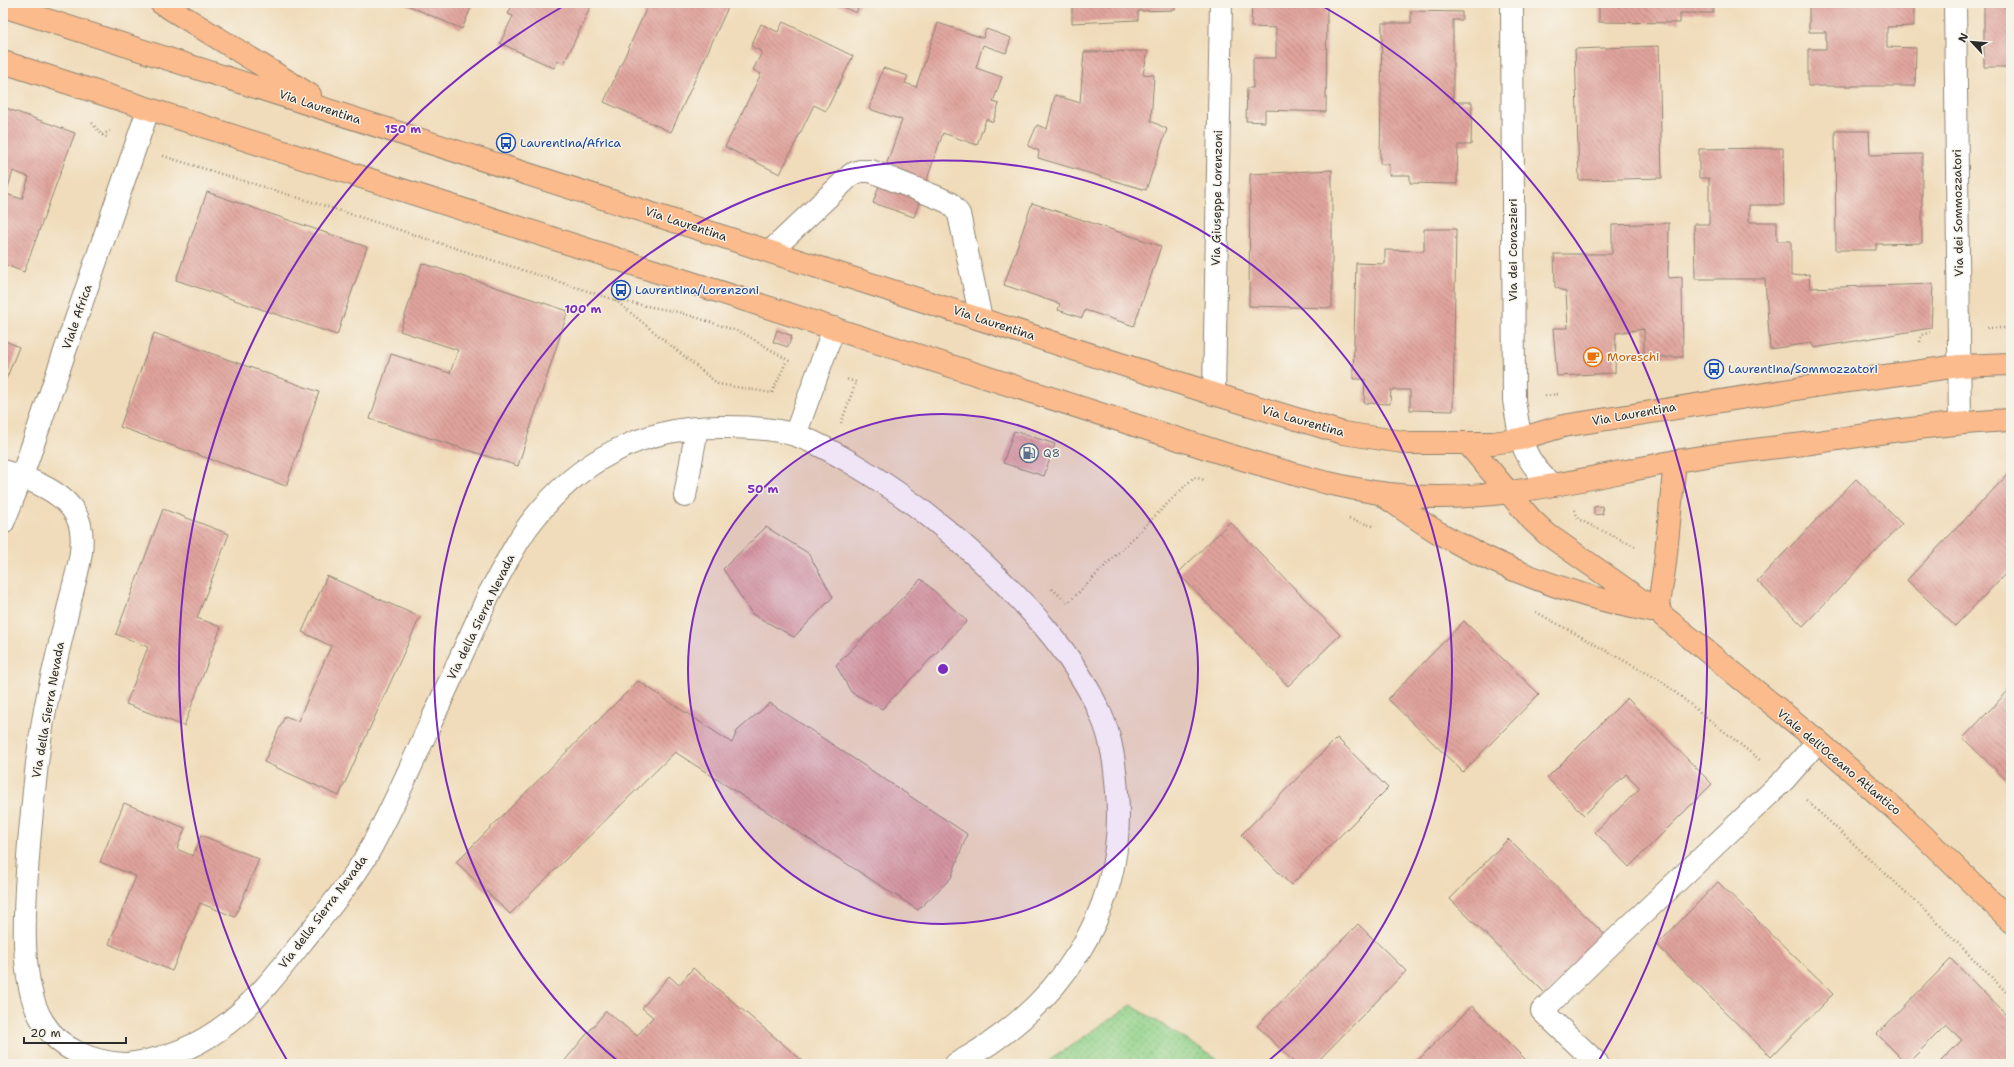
<svg xmlns="http://www.w3.org/2000/svg" width="2014" height="1067" viewBox="0 0 2014 1067" font-family="'Shantell Sans',sans-serif">
<style>
.grass{fill:url(#grass-dots);stroke:#5e7e5a}
.building{fill:url(#building-back-hatch);fill-rule:evenodd}
.lines{fill:none;stroke-linecap:round;stroke-linejoin:round}
.minor-casing{stroke:#8e8472;stroke-width:24}
.major-casing{stroke:#8e8472;stroke-width:24}
.path{stroke:#8e8472;stroke-width:2.5;stroke-dasharray:1 3;stroke-linecap:butt}
.minor{stroke:#fff;stroke-width:22}
.major{stroke:#fbbb8c;stroke-width:22}
.ring{fill:none;stroke:#7b2cbf;stroke-width:2}
.labels{text-anchor:middle;dominant-baseline:central;stroke-width:3;stroke-linejoin:round;paint-order:stroke}
.street-label{font-size:12px;fill:#2b2b2b;stroke:#f7f3e8}
.transit-label{font-size:12px;fill:#164399;stroke:#f7f3e8;text-anchor:start}
.food-label{font-size:12px;fill:#c56008;stroke:#f7f3e8;text-anchor:start}
.service-label{font-size:12px;fill:#4e5e75;stroke:#f7f3e8;text-anchor:start}
.centre{fill:#7b2cbf;stroke:#f7f3e8;stroke-width:2}
.ring-label{font-size:12px;text-anchor:middle;font-weight:bold;fill:#7b2cbf;stroke:#f7f3e8;stroke-width:3;stroke-linejoin:round;paint-order:stroke}
</style>
<defs>
<pattern id="grass-dots" width="8" height="8" patternUnits="userSpaceOnUse"><rect width="8" height="8" fill="#90d189"/><path d="M2 2h.1M6 6h.1" fill="none" stroke="#76aa70" stroke-width="1.8" stroke-linecap="round"/></pattern>
<pattern id="building-back-hatch" width="6" height="6" patternUnits="userSpaceOnUse"><rect width="6" height="6" fill="#e0a39c"/><path d="M-1 5l2 2M0 0l6 6M5-1l2 2" fill="none" stroke="#b6857f"/></pattern>
</defs>
<rect width="100%" height="100%" fill="#f7f3e8"/>
<filter id="ink" filterUnits="userSpaceOnUse"><feTurbulence type="fractalNoise" baseFrequency=".025" numOctaves="2"/><feDisplacementMap in="SourceGraphic" scale="8" xChannelSelector="R" yChannelSelector="G"/><feConvolveMatrix kernelMatrix="1 2 1 2 8 2 1 2 1" color-interpolation-filters="sRGB"/></filter>
<filter id="wash" filterUnits="userSpaceOnUse"><feTurbulence type="fractalNoise" baseFrequency=".012" numOctaves="4" result="noise"/><feDisplacementMap in="SourceGraphic" scale="16" xChannelSelector="R" yChannelSelector="G"/><feGaussianBlur stdDeviation="0.9" result="paint"/><feColorMatrix in="noise" values="0 0 0 0 0 0 0 0 0 0 0 0 0 0 0 0 0 1.4 0 .05"/><feComposite in="paint" operator="in"/></filter>
<g filter="url(#wash)">
<rect width="100%" height="100%" fill="#f0dcba"/>
<path class="grass" d="M1131,1005l94,59h-181z"/>
<g id="blocks">
<path class="building" d="M402,3h71l-11,26z
M513,3h79l-28,61 -6,-3 -4,7 -54,-25 13,-27 -5,-2z
M649,3h81l-59,129 -67,-30z
M834,3h26l-4,10z
M1072,3h103v7l-37,1v9l-66,3z
M1252,3h75l-1,109 -61,-2v12l-19,-1 1,-33h6v-30h23v-30l-25,-1z
M1599,3h114v10h-33v10l-81,-1z
M1809,3h105v23l-27,1v20l29,1 -1,38h-107v-37h18v-17h-17z
M1984,3h27v64h-27z
M1411,11l51,1v8h-9v82h19l-1,43h-13l-1,39 -47,-1v-8h-21v-11h-9l2,-141h29z
M783,22l70,34 -27,55 -12,-6 -34,69 -55,-27 36,-73 -8,-4 9,-18 -11,-6 10,-22 17,8z
M938,23l45,15 3,-9 25,9 -5,15 -23,-8 -7,23 26,9 -9,25 6,2 -6,18 -7,-3 -9,26 -34,-12 -29,84 -41,-14 29,-83 -33,-11 14,-41 25,8 -3,7 11,4z
M1659,46l3,132 -83,2 -4,-131z
M1148,51l-5,23 11,1 -3,46 16,8 -21,61 -108,-32 1,-7 -11,-5 9,-21 10,4 8,-34 25,8 4,-51z
M3,107l72,26 -51,139 -21,-8zM13,171l16,6 -7,22 -16,-5z
M1835,131h34l1,24 52,-1v89l-46,1v6h-40z
M1783,148l1,57h-35v17h28v19h14v35l18,-2 1,14 123,-4 -2,44 -117,20 -3,-5 -41,6 -5,-70h-70l-1,-55h15v-46h-10v-29z
M1332,170v138l-83,-2 1,-132z
M207,192l160,55 -30,88 -161,-55z
M1032,203l129,43 -27,80 -49,-16 -3,8 -24,-8 2,-6 -56,-19z
M1669,223l-1,55 14,-1 1,80h-39v-28l-28,4 -1,40 -58,3 -4,-48h15l-2,-36 -11,-5 -1,-33h58v-29z
M1424,229h32l-3,182 -43,-1v-20h-19l-1,14 -26,-1 1,-24h-12l3,-116 29,1v-14l39,1z
M422,263l146,48 -50,155 -148,-47 21,-65 59,19 8,-23 -58,-19z
M777,330l15,6 -4,11 -15,-5z
M154,333l165,59 -33,94 -166,-59z
M3,340l16,7 -16,40z
M1014,431l41,13 -11,32 -41,-13z
M2011,471v97l-56,58 -48,-46z
M1856,479l46,45 -99,102 -46,-45z
M1602,506l1,8 -9,1v-8z
M163,509l66,25 -32,84 24,9 -37,99 -58,-22 22,-57 -32,-13z
M1230,522l110,113 -52,51 -110,-113z
M766,527l42,26 25,44 -39,40 -42,-23 -29,-45z
M327,576l93,41 -81,179 -75,-34 21,-46 13,5 33,-75 -29,-14z
M921,579l46,42 -85,88 -31,-17 -15,-27z
M1464,621l75,73 -76,78 -75,-73z
M638,681l94,62 5,-12 33,-28 197,131 -16,44 -33,32 -243,-158 -165,162 -54,-52z
M2011,688v97l-48,-47z
M1627,698l85,86 -83,83 -34,-35 45,-44 -14,-14 -42,41 -37,-37z
M1337,738l51,50 -97,97 -50,-50z
M124,803l61,25 -8,21 16,7 8,-21 58,24 -24,58 -35,-14 -28,68 -63,-27 27,-68 -36,-14z
M1508,839l97,96 -59,59 -96,-95z
M1718,882l115,112 -62,63 -114,-112z
M1358,924l48,47 -91,93h-19l-39,-38z
M1951,959l60,61v44h-73l24,-24 -16,-15 -39,39 -30,-30z
M693,968l111,94 -2,2h-240l44,-53 31,25 16,-19 -11,-9 27,-32 10,9z
M1472,1006l58,58h-116z"/>
</g>
</g>
<g filter="url(#ink)">
<use href="#blocks" fill-opacity="0" stroke="#8e8472" stroke-width="1"/>
<g class="lines">
<defs>
<path id="minor" d="M1512,3l2,397c6,38 7,58 38,85
M1955,3l5,420
M771,251l81,-77 8,-3h11l68,27 11,5 9,11 22,105
M1214,394l7,-391
M795,435l39,-107
M3,471c28,8 69,23 77,54 6,25 -5,52 -10,76 -7,30 -14,59 -21,89 -11,50 -15,101 -20,153 -3,49 -13,136 14,179 17,28 49,40 81,42
M685,496l12,-68
M3,523l19,-47 126,-366
M1597,1063l-55,-52 74,-72 168,-159 34,-39
M128,1064c84,-10 125,-59 174,-122 21,-26 44,-53 62,-82 23,-40 42,-82 61,-125 22,-47 43,-94 64,-141 13,-23 24,-47 40,-69 48,-64 113,-99 194,-98 23,0 50,1 72,8 19,6 38,17 55,27 42,25 82,54 118,87 52,48 104,100 133,166 11,24 14,51 16,77 10,120 -58,216 -161,272"/>
<path id="major" d="M161,3l149,92
M3,6l1211,388 129,39 66,10h84l27,-4 43,-13 271,-43 125,-17 52,-2
M3,62l1219,391c62,18 123,39 188,43 88,6 176,-18 262,-34 46,-9 93,-13 139,-19 67,-10 133,-20 200,-23
M1468,444l63,75 16,15 111,78 160,129 89,79 104,101
M1381,494c19,13 38,27 58,39 65,37 139,64 212,78
M1658,612l7,-49 10,-102"/>
</defs>
<use href="#minor" class="minor-casing"/>
<use href="#major" class="major-casing"/>
<path class="path" d="M92,123l10,12 8,-4
M102,135l7,3
M163,156l175,54 277,90 63,12 23,7 42,14 48,29
M615,300l103,84 54,9 15,-33
M1987,328h24
M1920,342l1,-7 9,-3
M1545,396l13,-2
M841,423l15,-41 -10,-3
M1575,510l3,9 58,28
M1349,519l24,7
M1052,589l16,14 126,-126 11,3
M1536,612l125,69 100,80
M1806,800l118,109 87,88"/>
<use href="#minor" class="minor"/>
<use href="#major" class="major"/>
</g>
</g>
<circle cx="943" cy="669" r="255" fill="#7b2cbf" fill-opacity=".12"/>
<g class="ring">
<circle cx="943" cy="669" r="255"/>
<path d="M619 1062A509 509 0 1 1 1267 1062"/>
<path d="M288 1062A764 764 0 0 1 567 4M1319 4A764 764 0 0 1 1598 1062"/>
</g>
<defs>
<symbol id="bus-ring" viewBox="-11 -11 22 22"><circle r="9.5" fill="#f7f3e8" stroke="#1a4fb4" stroke-width="1.5"/><path d="M-5-6H5V4H4V6H2V4H-2V6H-4V4H-5ZM-3.5-4V0h7V-4ZM-3.5 1.2v1.5H-2V1.2ZM2 1.2v1.5H3.5V1.2Z" fill="#1a4fb4"/></symbol>
<symbol id="cafe-ring" viewBox="-11 -11 22 22"><circle r="9.5" fill="#f7f3e8" stroke="#e8710a" stroke-width="1.5"/><path d="M-5.5-4.5H6V0H3Q3 3.5 0 3.5H-2.5Q-5.5 3.5-5.5 0ZM3-3.2v2h1.7v-2ZM-6 4.5H4V6H-6Z" fill="#e8710a"/></symbol>
<symbol id="fuel-ring" viewBox="-11 -11 22 22"><circle r="9.5" fill="#f7f3e8" stroke="#5c6f8a" stroke-width="1.5"/><path d="M-5.5-6h7V0h2V4h1.3V-2.5L3-4.5l.8-.8L6-3V5H2.5V1h-1V6h-7ZM-4.2-4.7v3.2H.2V-4.7Z" fill="#5c6f8a"/></symbol>
</defs>
<g fill-rule="evenodd">
<use href="#bus-ring" x="495" y="132" width="22" height="22"/>
<use href="#bus-ring" x="610" y="279" width="22" height="22"/>
<use href="#cafe-ring" x="1582" y="346" width="22" height="22"/>
<use href="#bus-ring" x="1703" y="358" width="22" height="22"/>
<use href="#fuel-ring" x="1018" y="442" width="22" height="22"/>
</g>
<g class="labels">
<g class="street-label">
<text transform="translate(320 107) rotate(18)">Via Laurentina</text>
<text transform="translate(1217 198) rotate(-89)">Via Giuseppe Lorenzoni</text>
<text transform="translate(1958 213) rotate(-91)">Via dei Sommozzatori</text>
<text transform="translate(686 224) rotate(18)">Via Laurentina</text>
<text transform="translate(1513 250) rotate(-90)">Via dei Corazzieri</text>
<text transform="translate(77 317) rotate(-71)">Viale Africa</text>
<text transform="translate(994 323) rotate(18)">Via Laurentina</text>
<text transform="translate(1634 414) rotate(-10)">Via Laurentina</text>
<text transform="translate(1303 421) rotate(16)">Via Laurentina</text>
<text transform="translate(481 617) rotate(-64)">Via della Sierra Nevada</text>
<text transform="translate(48 710) rotate(-80)">Via della Sierra Nevada</text>
<text transform="translate(1839 762) rotate(40)">Viale dell'Oceano Atlantico</text>
<text transform="translate(323 912) rotate(-53)">Via della Sierra Nevada</text>
</g>
<g class="transit-label">
<text x="520" y="143">Laurentina/Africa</text>
<text x="635" y="290">Laurentina/Lorenzoni</text>
<text x="1728" y="369">Laurentina/Sommozzatori</text>
</g>
<g class="food-label">
<text x="1607" y="357">Moreschi</text>
</g>
<g class="service-label">
<text x="1043" y="453">Q8</text>
</g>
</g>
<circle cx="943" cy="669" r="6" class="centre"/>
<g class="ring-label">
<text x="403" y="133">150 m</text>
<text x="583" y="313">100 m</text>
<text x="763" y="493">50 m</text>
</g>
<rect width="2014" height="1067" fill="none" stroke="#f7f3e8" stroke-width="16"/>
<g transform="translate(1972 42) rotate(296)" stroke="#f7f3e8" stroke-width="3" paint-order="stroke">
<path d="M0-3L7 15L0 10L-7 15Z" fill="#2b2b2b"/>
<text y="-6" font-size="11" font-weight="bold" text-anchor="middle" fill="#2b2b2b">N</text>
</g>
<path d="M24 1037v6h102v-6" fill="none" stroke="#2b2b2b" stroke-width="2"/>
<text x="30" y="1037" font-size="12" fill="#2b2b2b" stroke="#f7f3e8" stroke-width="3" paint-order="stroke">20 m</text>
</svg>
